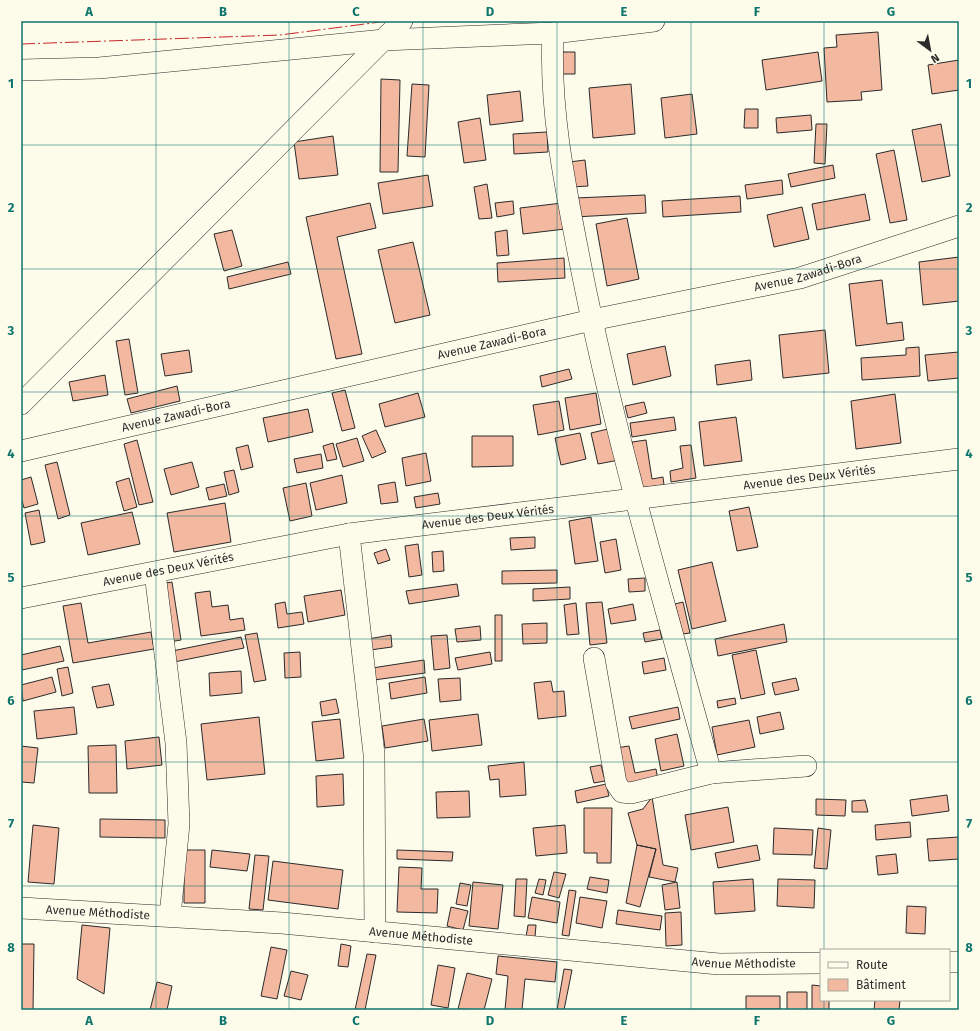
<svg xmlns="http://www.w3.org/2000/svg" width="980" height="1031" viewBox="0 0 980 1031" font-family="'Fira Sans',sans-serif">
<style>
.building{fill:#f2b8a0;stroke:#2b2b2b}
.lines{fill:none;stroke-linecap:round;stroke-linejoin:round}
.street-casing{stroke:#2b2b2b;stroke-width:22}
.street{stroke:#fdfbea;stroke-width:21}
.power{stroke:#c62828;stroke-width:1;stroke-dasharray:14 3 2 3;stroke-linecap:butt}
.grid{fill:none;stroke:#0f766e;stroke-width:1;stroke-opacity:0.55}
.labels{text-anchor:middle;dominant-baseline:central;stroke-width:3;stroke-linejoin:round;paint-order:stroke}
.street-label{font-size:12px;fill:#2b2b2b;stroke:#fdfbea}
.neatline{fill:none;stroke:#0f766e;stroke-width:1.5}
.grid-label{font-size:13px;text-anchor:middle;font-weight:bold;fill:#0f766e}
</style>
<rect width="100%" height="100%" fill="#fdfbea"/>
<path class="building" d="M878,32l4,58 -21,2 1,8 -35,2 -3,-54 13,-1 -1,-12z
M555,52h20v22h-20z
M818,52l4,29 -56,9 -4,-30z
M959,60v30l-27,4 -4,-29z
M381,79l19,1 -2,92h-18z
M412,84l17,1 -4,72 -18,-1z
M631,84l4,50 -42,4 -4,-50z
M520,91l3,30 -33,4 -3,-30z
M692,94l5,40 -32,4 -4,-40z
M745,109h13v19h-14z
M811,115l1,15 -35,3 -1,-15z
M480,118l6,42 -22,3 -6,-41z
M816,124h11l-2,40 -11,-1z
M941,124l9,52 -28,6 -10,-52z
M547,132l1,20 -34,2 -1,-20z
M333,136l5,39 -39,4 -5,-37z
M894,150l13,70 -17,3 -14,-69z
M585,160l3,26 -16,1 -3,-25z
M833,165l2,13 -44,9 -3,-13z
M428,175l5,31 -50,8 -5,-31z
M782,180l1,14 -36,5 -2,-14z
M487,184l5,34 -13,1 -5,-32z
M865,194l5,26 -53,10 -5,-26z
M645,195l1,18 -71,4v-19z
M740,196l1,16 -78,5 -1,-16z
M513,201l1,13 -17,3 -2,-14z
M370,203l6,25 -39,9 25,117 -26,5 -30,-142z
M562,203l3,26 -42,5 -3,-26z
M802,207l7,32 -35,8 -7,-32z
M627,218l12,61 -32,7 -11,-62z
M232,230l10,36 -18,5 -10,-37z
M507,230l2,25 -12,1 -2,-24z
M413,242l17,73 -35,8 -17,-73z
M959,257v44l-36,4 -4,-43z
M564,258l1,20 -67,4 -1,-19z
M288,262l3,12 -62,15 -2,-12z
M882,280l5,44 15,-2 2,18 -48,6 -7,-62z
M825,330l4,43 -46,5 -4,-43z
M129,339l9,54 -13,2 -9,-54z
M665,346l6,30 -38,9 -6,-31z
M919,347l1,29 -58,4 -1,-22 45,-3v-7z
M189,350l3,22 -27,4 -4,-22z
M959,352v26l-31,3 -3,-26z
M750,360l2,20 -35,5 -2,-20z
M569,369l3,10 -30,8 -2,-11z
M105,375l3,20 -35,6 -4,-19z
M177,386l3,15 -49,12 -4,-14z
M345,390l10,38 -13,3 -10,-38z
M418,393l7,24 -40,10 -6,-23z
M596,393l5,31 -31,6 -5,-32z
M895,394l6,49 -45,6 -5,-48z
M559,401l5,29 -26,5 -5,-30z
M644,402l3,11 -19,5 -3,-12z
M308,409l5,23 -45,10 -5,-24z
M674,417l2,13 -44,7 -2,-14z
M736,417l6,44 -38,5 -5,-44z
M612,428l7,32 -21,4 -7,-31z
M376,430l10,22 -14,6 -10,-22z
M580,433l6,26 -25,6 -6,-27z
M472,436h41v30l-41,1z
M357,438l7,23 -21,6 -7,-23z
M137,440l16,62 -14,3 -15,-61z
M646,440l6,39 11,-2 1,8 -25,3 -7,-46z
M333,443l4,16 -10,2 -4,-15z
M248,445l5,22 -12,3 -5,-22z
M691,445l5,33 -25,4 -1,-11 13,-3 -3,-22z
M426,453l5,28 -25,5 -4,-28z
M321,454l2,14 -26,5 -3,-14z
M57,462l13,53 -12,4 -13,-54z
M192,462l7,25 -28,8 -7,-26z
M234,470l5,22 -10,3 -5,-23z
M342,475l5,28 -31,7 -6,-27z
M31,477l7,27 -14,4 -3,-11v-17z
M129,478l8,29 -13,4 -8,-29z
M395,482l3,20 -17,2 -3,-19z
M306,483l6,33 -22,5 -7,-33z
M224,484l3,12 -18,4 -3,-12z
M438,493l2,11 -24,4 -2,-11z
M225,503l6,39 -57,10 -7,-39z
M749,507l9,40 -21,4 -8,-40z
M39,510l6,32 -14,3 -6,-32z
M132,512l8,32 -52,11 -7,-32z
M591,517l7,44 -23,3 -6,-43z
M535,537v11l-24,2 -1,-12z
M616,539l5,31 -16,3 -5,-31z
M418,544l4,31 -13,2 -4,-31z
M386,549l4,11 -12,4 -4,-11z
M443,551l1,20 -11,1 -1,-20z
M712,562l14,59 -34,8 -14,-59z
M557,570v13l-55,1v-13z
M645,578v13l-16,1 -1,-13z
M172,582l9,58 -12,2 -9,-58z
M457,584l2,12 -50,8 -3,-13z
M570,587v12l-37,2v-12z
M341,590l4,25 -37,7 -4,-26z
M210,591l2,16 16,-2 2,15 13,-2 2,12 -44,6 -6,-43z
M285,602l2,12 15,-2 2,12 -26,4 -3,-24z
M602,602l5,41 -17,2 -4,-42z
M683,602l7,31 -7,1 -8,-30z
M81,603l7,40 63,-11 3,17 -81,14 -10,-57z
M576,603l3,31 -12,1 -3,-30z
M633,604l3,16 -25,4 -3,-15z
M495,615h7v46h-7z
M547,623v20l-24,1 -1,-20z
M784,624l3,18 -69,14 -3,-17z
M480,626l1,14 -24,2 -2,-13z
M660,630l2,9 -17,3 -2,-9z
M257,633l9,47 -12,2 -9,-47z
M391,635l1,12 -22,3 -2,-11z
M447,635l3,33 -16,2 -3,-34z
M241,637l3,11 -70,14 -2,-11z
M60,646l4,15 -42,9 -1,-15z
M756,650l9,44 -24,5 -9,-44z
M300,652l1,25 -16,1 -1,-25z
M490,652l2,12 -34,6 -3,-12z
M664,658l2,12 -22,4 -2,-12z
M424,660l1,13 -51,7 -2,-12z
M68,667l5,26 -11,3 -5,-27z
M241,671l1,22 -32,3 -1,-23z
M52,677l4,15 -33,9 -2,-16z
M425,677l2,16 -36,6 -2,-16z
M460,678l1,22 -21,2 -2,-23z
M796,678l3,12 -24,5 -3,-12z
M551,681l2,11 11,-1 2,25 -28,3 -4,-36z
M109,684l5,21 -17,3 -5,-21z
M735,698l1,6 -18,4 -1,-7z
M336,699l3,14 -17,3 -2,-14z
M74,707l3,27 -40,5 -3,-28z
M678,707l2,12 -48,10 -3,-12z
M780,712l4,17 -24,5 -3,-17z
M478,714l4,31 -50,6 -3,-31z
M259,717l6,57 -58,6 -6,-56z
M340,719l4,39 -28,3 -4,-39z
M424,719l4,22 -43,7 -3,-22z
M749,720l6,27 -38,8 -5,-28z
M677,734l7,32 -23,5 -6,-32z
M159,737l3,28 -35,4 -2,-28z
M116,745l1,48h-28l-1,-47z
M21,746l17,2 -4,35 -13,-1z
M629,746l6,27 21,-4 2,11 -34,6 -8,-38z
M524,762l2,33 -26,2 -1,-18 -9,1 -2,-14z
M601,765l4,16 -11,2 -4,-16z
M343,774l1,31 -27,2 -1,-31z
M606,784l3,12 -32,7 -2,-12z
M469,791l1,26 -33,1 -1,-26z
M947,795l2,16 -37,5 -2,-16z
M652,797l11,68 15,3 -3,14 -26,-5 7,-28 -19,-4 -9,-32 15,-4z
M816,799l30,1 -1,16 -29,-1z
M865,800l3,12h-16v-11z
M728,807l6,35 -43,8 -6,-35z
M584,808h28l-1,55h-14v-10h-13z
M100,819l65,1v18l-65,-1z
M910,822l1,15 -35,3 -1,-15z
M33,825l26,3 -5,56 -26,-2z
M565,825l2,28 -31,3 -3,-28z
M774,828l39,2 -1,25 -39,-1z
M818,828l13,2 -4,39 -13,-1z
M959,837v22l-30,2 -2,-22z
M637,845l19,4 -16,58 -14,-4z
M757,845l3,15 -42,8 -3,-15z
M184,850h21v53h-21z
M212,850l38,4 -3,17 -37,-4z
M397,850l56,2 -1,9 -55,-2z
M896,854l2,19 -20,2 -2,-19z
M255,855l14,1 -6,54 -14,-1z
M273,861l70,9 -5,39 -70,-9z
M399,867l23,1 -1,21h17l-1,24 -40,-1z
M554,872l12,2 -7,24 -11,-3z
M590,877l19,3 -2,13 -20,-4z
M516,879h11l-2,38 -11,-1z
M539,879l7,1 -3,15 -8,-2z
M753,879l2,32 -40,3 -2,-32z
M778,879l37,1 -1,28 -37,-2z
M473,882l30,3 -5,44 -29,-3z
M677,882l3,26 -15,2 -3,-25z
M460,883l11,2 -4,21 -11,-2z
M569,890l7,1 -7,45 -7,-1z
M532,897l28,5 -3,21 -29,-5z
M580,897l27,4 -5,27 -26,-5z
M907,906l19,1 -1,27 -19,-1z
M451,907l17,4 -5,19 -16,-4z
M618,910l44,6 -2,14 -44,-6z
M681,912l1,33 -16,1 -1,-33z
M82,925l28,3 -6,66 -27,-15z
M528,925h8l-1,12h-9z
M21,944h13l-1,66h-12z
M341,944l10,2 -3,21 -10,-1z
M271,947l16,3 -10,49 -16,-3z
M367,954l9,1 -11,55h-10z
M498,956l59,6 -2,20 -30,-3 -3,31h-17l3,-34 -12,-2z
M438,965l17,3 -7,40 -17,-3z
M564,969l8,1 -8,40h-7z
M291,971l17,4 -7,25 -17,-4z
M467,973l25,6 -8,31 -26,-1z
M157,982l15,4 -5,24h-17z
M812,985l9,1v14h8v10h-17z
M787,992h20v18h-20z
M746,996h34v13h-34z
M875,1000h25l-1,10h-25z"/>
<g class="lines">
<defs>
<g id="street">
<path d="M553,33c-4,79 13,157 28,234 34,171 84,338 130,506"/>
<path d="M21,70l78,-2 285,-28 169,-7 101,-12"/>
<path d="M21,404l381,-383"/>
<path id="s1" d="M21,451l571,-131 208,-42 159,-52"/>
<path d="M349,534l25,220 1,178"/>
<path d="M155,573l21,170 3,81 -9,92"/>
<path id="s2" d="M21,598l328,-64 610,-75"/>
<path d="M594,658l22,125 6,9 9,1 80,-20 95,-7"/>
<path id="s3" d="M21,908l261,15 437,41 102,-1"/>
<path d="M949,962h10"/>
</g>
</defs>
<use href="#street" class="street-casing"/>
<use href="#street" class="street"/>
<path class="power" d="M21,44l259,-9 108,-14"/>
</g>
<path class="grid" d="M156,21v989M289,21v989M423,21v989M557,21v989M691,21v989M824,21v929M21,145h938M21,269h938M21,392h938M21,516h938M21,639h938M21,762h938M21,886h938M824,1000v10"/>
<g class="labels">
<g class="street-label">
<text stroke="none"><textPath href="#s1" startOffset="807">Avenue Zawadi-Bora</textPath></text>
<text stroke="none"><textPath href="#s1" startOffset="483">Avenue Zawadi-Bora</textPath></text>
<text stroke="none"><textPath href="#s1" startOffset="159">Avenue Zawadi-Bora</textPath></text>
<text stroke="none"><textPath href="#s2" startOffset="798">Avenue des Deux Vérités</textPath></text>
<text stroke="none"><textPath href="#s2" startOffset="474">Avenue des Deux Vérités</textPath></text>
<text stroke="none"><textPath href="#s2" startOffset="150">Avenue des Deux Vérités</textPath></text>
<text stroke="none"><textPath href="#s3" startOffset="77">Avenue Méthodiste</textPath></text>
<text stroke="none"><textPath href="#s3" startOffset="401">Avenue Méthodiste</textPath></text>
<text stroke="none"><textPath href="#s3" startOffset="725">Avenue Méthodiste</textPath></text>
</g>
</g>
<rect width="980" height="1031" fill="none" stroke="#fdfbea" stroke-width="44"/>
<rect x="820" y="949" width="130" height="52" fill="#fdfbea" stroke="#a9a89e"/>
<rect x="828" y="962" width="20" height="6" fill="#fdfbea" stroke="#a9a89e"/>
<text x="856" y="969" font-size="12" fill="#2b2b2b">Route</text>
<rect x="828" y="979" width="20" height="12" fill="#f2b8a0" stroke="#a9a89e"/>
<text x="856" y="989" font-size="12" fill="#2b2b2b">Bâtiment</text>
<g transform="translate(930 50) rotate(148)" stroke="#fdfbea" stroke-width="3" paint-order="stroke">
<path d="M0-3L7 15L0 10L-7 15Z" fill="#2b2b2b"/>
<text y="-6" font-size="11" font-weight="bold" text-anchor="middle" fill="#2b2b2b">N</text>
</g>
<rect x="22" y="22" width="936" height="987" class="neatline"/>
<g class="grid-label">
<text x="89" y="16">A</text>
<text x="223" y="16">B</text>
<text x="356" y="16">C</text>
<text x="490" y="16">D</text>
<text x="624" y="16">E</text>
<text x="757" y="16">F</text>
<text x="891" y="16">G</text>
<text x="11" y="88">1</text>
<text x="969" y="88">1</text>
<text x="11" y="212">2</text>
<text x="969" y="212">2</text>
<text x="11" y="335">3</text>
<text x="969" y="335">3</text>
<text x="11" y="458">4</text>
<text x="969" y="458">4</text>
<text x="11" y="582">5</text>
<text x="969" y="582">5</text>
<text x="11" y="705">6</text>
<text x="969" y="705">6</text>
<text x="11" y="828">7</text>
<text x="969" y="828">7</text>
<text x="11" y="952">8</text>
<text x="969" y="952">8</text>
<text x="89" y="1025">A</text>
<text x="223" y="1025">B</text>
<text x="356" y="1025">C</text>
<text x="490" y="1025">D</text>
<text x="624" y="1025">E</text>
<text x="757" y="1025">F</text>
<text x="891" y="1025">G</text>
</g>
</svg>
